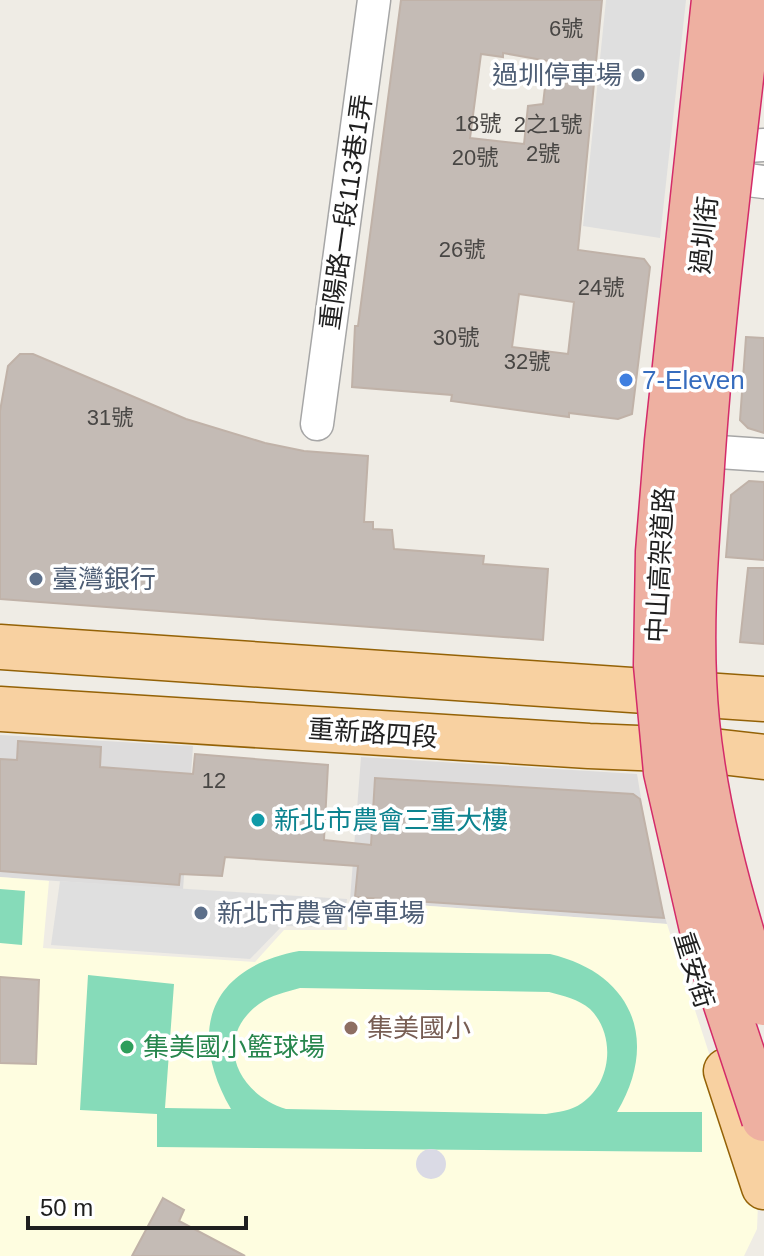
<svg xmlns="http://www.w3.org/2000/svg" width="764" height="1256" viewBox="0 0 764 1256" font-family="Helvetica,'Noto Sans TC',sans-serif">
<style>
.residential{fill:#dddcdc}
.education{fill:#fefde0}
.pitch{fill:#86dbb9;fill-rule:evenodd}
.parking{fill:#dfdfdf}
.plaza{fill:#dadae5}
.building{fill:#c4bbb5;stroke:#c0b2a8;stroke-width:2;fill-rule:evenodd}
.lines{fill:none;stroke-linecap:round;stroke-linejoin:round}
.minor-casing{stroke:#a6a6a6;stroke-width:35}
.primary-casing{stroke:#946206;stroke-width:47}
.minor{stroke:#fff;stroke-width:32}
.primary{stroke:#f8d1a1;stroke-width:44}
.trunk-bridge-casing{stroke:#d42b69;stroke-width:47;stroke-linecap:butt}
.trunk-bridge{stroke:#eeb0a1;stroke-width:44}
.service-dot{fill:#5c6f8a;stroke:#fff;stroke-width:3}
.shop-dot{fill:#3f7fe0;stroke:#fff;stroke-width:3}
.culture-dot{fill:#0f9aa8;stroke:#fff;stroke-width:3}
.education-dot{fill:#8d6e63;stroke:#fff;stroke-width:3}
.leisure-dot{fill:#2e9e5b;stroke:#fff;stroke-width:3}
.labels{text-anchor:middle;dominant-baseline:central;stroke-width:7;stroke-linejoin:round;paint-order:stroke}
.number-label{font-size:22px;fill:#484644}
.service-label{font-size:26px;fill:#4e5e75;stroke:#fff;text-anchor:start}
.street-label{font-size:26px;fill:#1f1f1f;stroke:#fff}
.shop-label{font-size:26px;fill:#366cbe;stroke:#fff;text-anchor:start}
.culture-label{font-size:26px;fill:#0d838f;stroke:#fff;text-anchor:start}
.education-label{font-size:26px;fill:#785e54;stroke:#fff;text-anchor:start}
.leisure-label{font-size:26px;fill:#27864d;stroke:#fff;text-anchor:start}
</style>
<rect width="100%" height="100%" fill="#efece5"/>
<path class="residential" d="M0,735l193,11 -10,144 -183,-13z
M361,757l276,17 18,107 12,43 -317,-24z"/>
<path class="education" d="M0,877l49,4 -6,67 212,14 29,-32h63l3,-30 317,24 91,280 -1,25 -13,27h-744z"/>
<path class="pitch" d="M0,889l25,2 -3,54 -22,-2z
M299,951l251,3c82,19 110,86 67,158h85v40l-545,-5v-33l-77,-4 8,-135 86,9 -9,124 66,1c-44,-76 -23,-141 68,-158zM300,988l249,4c15,4 29,7 41,17 26,26 22,73 -8,94 -11,8 -24,9 -36,11l-260,-5c-49,-15 -74,-70 -27,-105 12,-9 27,-12 41,-16z"/>
<path class="parking" d="M606,0h80l-26,238 -77,-12z
M60,881l287,18 -3,28 -62,-1 -32,33 -199,-14z"/>
<path class="plaza" d="M416 1164a15 15 0 1 1 30 0a15 15 0 1 1-30 0Z"/>
<path class="building" d="M401,0h201l-24,250 66,9 6,8 -18,147 -14,5 -49,-6v4l-118,-16 1,-6 -100,-8 3,-61h3zM503,53l45,8 -5,43 -15,2 -4,38 -54,-6 11,-84 22,3zM519,294l55,8 -6,52 -56,-7z
M746,337l18,1v95l-16,-5 -8,-8z
M20,354h13l153,65 79,24 39,8 64,5 -4,66h9v7l19,1 2,19 90,7 -1,8 65,5 -5,71 -543,-41v-188l8,-45z
M749,481l15,1v78l-38,-3 5,-62z
M748,568h16v76l-24,-2z
M18,741l83,6 -1,20 93,7 2,-20 133,11 -4,75 47,5 4,-67 258,16 7,5 24,119 -309,-21 3,-31 -133,-9 -3,19 -42,-2 -1,11 -179,-14v-112l17,1z
M0,977l39,3 -3,84 -36,-1z
M163,1198l21,12 -5,11 66,35h-113z"/>
<g class="lines">
<defs>
<path id="minor" d="M713,148l51,-3
M719,153l29,27 16,2
M317,424l57,-424
M719,452l45,3"/>
<path id="primary" d="M0,647l764,52
M0,709l589,37 124,5 51,6
M726,1071l38,116"/>
</defs>
<use href="#minor" class="minor-casing"/>
<use href="#primary" class="primary-casing"/>
<use href="#minor" class="minor"/>
<use href="#primary" class="primary"/>
<defs>
<path id="trunk-bridge" d="M714,0l-47,441 -9,111 -2,113 10,107 38,166 60,181
M750,0c-18,160 -39,320 -49,481 -6,80 -12,160 -4,241 9,94 37,192 67,281"/>
</defs>
<use href="#trunk-bridge" class="trunk-bridge-casing"/>
<use href="#trunk-bridge" class="trunk-bridge"/>
</g>
<g class="service-dot">
<circle cx="638" cy="75" r="8"/>
<circle cx="36" cy="579" r="8"/>
<circle cx="201" cy="913" r="8"/>
</g>
<circle class="shop-dot" cx="626" cy="380" r="8"/>
<circle class="culture-dot" cx="258" cy="820" r="8"/>
<circle class="education-dot" cx="351" cy="1028" r="8"/>
<circle class="leisure-dot" cx="127" cy="1047" r="8"/>
<g class="labels">
<g class="number-label">
<text x="566" y="28">6號</text>
<text x="478" y="123">18號</text>
<text x="548" y="124">2之1號</text>
<text x="543" y="153">2號</text>
<text x="475" y="157">20號</text>
<text x="462" y="249">26號</text>
<text x="601" y="287">24號</text>
<text x="456" y="337">30號</text>
<text x="527" y="361">32號</text>
<text x="110" y="417">31號</text>
<text x="214" y="780">12</text>
</g>
<g class="service-label">
<text x="622" y="75" text-anchor="end">過圳停車場</text>
<text x="52" y="579">臺灣銀行</text>
<text x="217" y="913">新北市農會停車場</text>
</g>
<g class="street-label">
<text transform="translate(346 212) rotate(-82)">重陽路一段113巷1弄</text>
<text transform="translate(704 235) rotate(-84)">過圳街</text>
<text transform="translate(660 565) rotate(-87)">中山高架道路</text>
<text transform="translate(373 733) rotate(4)">重新路四段</text>
<text transform="translate(694 970) rotate(73)">重安街</text>
</g>
<g class="shop-label">
<text x="642" y="380">7-Eleven</text>
</g>
<g class="culture-label">
<text x="274" y="820">新北市農會三重大樓</text>
</g>
<g class="education-label">
<text x="367" y="1028">集美國小</text>
</g>
<g class="leisure-label">
<text x="143" y="1047">集美國小籃球場</text>
</g>
</g>
<path d="M28 1216v12h218v-12" fill="none" stroke="#1f1f1f" stroke-width="4"/>
<text x="40" y="1216" font-size="24" fill="#1f1f1f" stroke="#ffffff" stroke-width="6" paint-order="stroke">50 m</text>
</svg>
